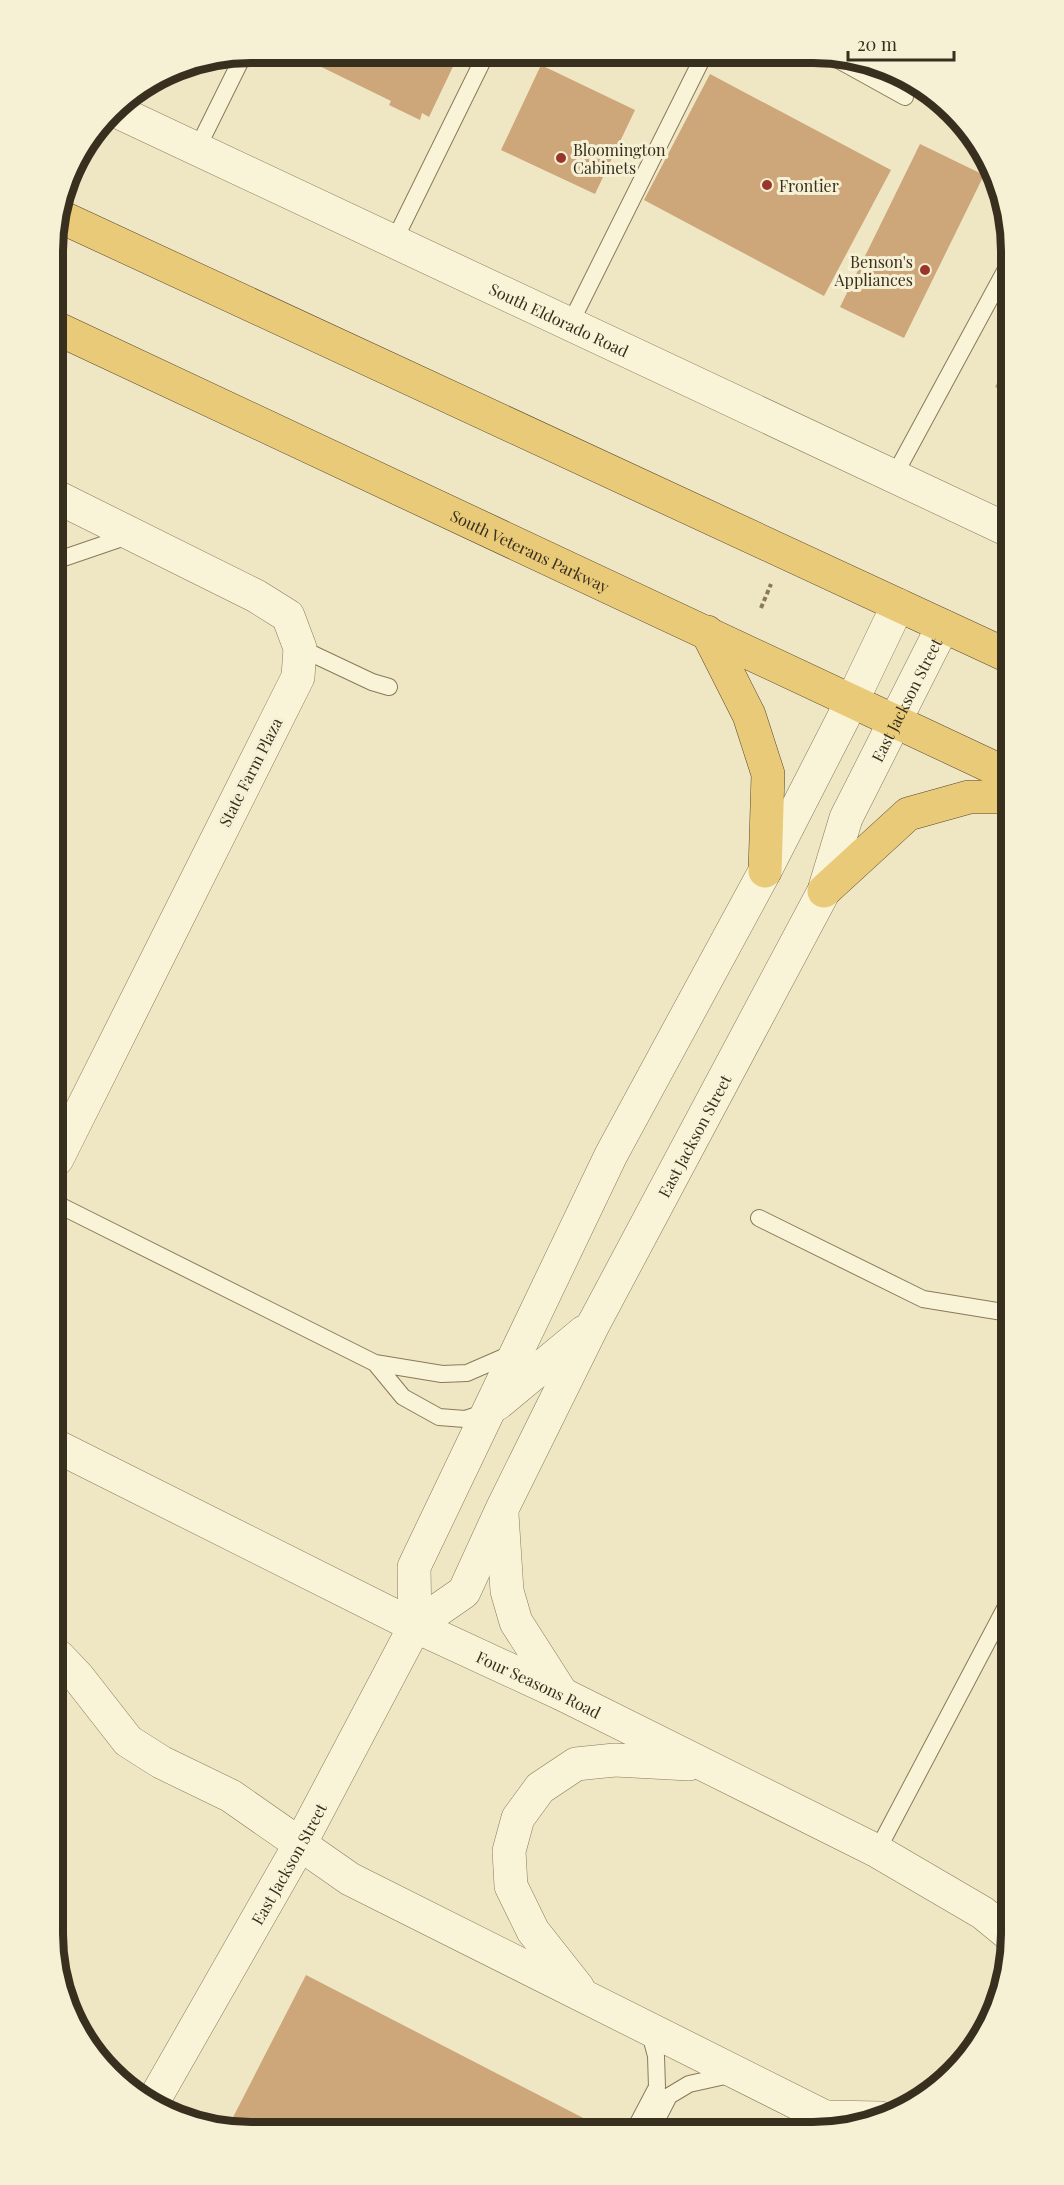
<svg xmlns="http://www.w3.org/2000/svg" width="1064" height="2185" viewBox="0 0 1064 2185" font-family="'Playfair Display',serif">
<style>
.building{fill:#cda67a}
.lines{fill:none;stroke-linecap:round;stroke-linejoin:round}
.service-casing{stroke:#8a795a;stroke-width:18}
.minor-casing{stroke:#8a795a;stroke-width:34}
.tertiary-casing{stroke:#8a795a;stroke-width:34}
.trunk-casing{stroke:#57462f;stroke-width:34}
.path{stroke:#8a795a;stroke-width:4;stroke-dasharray:4.5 3;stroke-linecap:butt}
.service{stroke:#f9f3d8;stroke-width:16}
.minor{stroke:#f9f3d8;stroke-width:33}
.tertiary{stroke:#f9f3d8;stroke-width:33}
.trunk{stroke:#e8ca78;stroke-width:33}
.poi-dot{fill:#99362a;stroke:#f6f0d4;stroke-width:2}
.labels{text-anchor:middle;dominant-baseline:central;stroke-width:6;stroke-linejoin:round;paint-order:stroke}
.poi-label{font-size:16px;fill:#392f1f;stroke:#f6f0d4;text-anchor:start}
.street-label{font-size:16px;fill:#392f1f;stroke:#f6f0d4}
.rim{fill:none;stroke:#392f1f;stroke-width:8}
</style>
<rect width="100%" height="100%" fill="#efe7c4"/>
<path class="building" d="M303,53l156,1 -30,63 -7,-4 -2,7 -31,-15 2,-4 -90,-44z
M541,65l94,45 -40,84 -94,-44z
M710,74l181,96 -67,126 -180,-96z
M920,144l64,31 -80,163 -64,-31z
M1005,367v25l-10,-5z
M306,1975l289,149 6,3 -374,2z"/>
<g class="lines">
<defs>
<path id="service" d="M831,56l74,41
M197,149l47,-95
M394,241l92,-187
M570,324l134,-269
M894,476l111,-205
M55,561l76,-26
M300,648l72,34 17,5
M57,1204l318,159 67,11 25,-1 46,-20
M759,1218l164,81 86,14
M375,1363l28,34 36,20 26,2 21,-7
M877,1851l133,-252
M636,2127l21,-40 -1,-31 -7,-26
M653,2127l16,-31 20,-12 45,-10"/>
<g id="minor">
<path id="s1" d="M114,110l892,419"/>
<path d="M55,496l201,100 32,20 12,32 -2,29 -241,482"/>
<path id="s2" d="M58,1447l357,179 147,68 315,157 106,62 28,23"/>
<path d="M58,1656l20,21 50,64 33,21 70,34 119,83 493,247"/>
<path d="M578,1988l-45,-57 -22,-45 -2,-35 9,-33 22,-30 36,-24 39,-4 74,4"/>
<path d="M827,2117l54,1"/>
</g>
<g id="tertiary">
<path d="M497,1404l87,-72"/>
<path d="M502,1514l5,77 9,31 46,72"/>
<path d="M415,1626l-1,-59 197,-412 154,-284 87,-170 46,-96"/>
<path id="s3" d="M154,2100l146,-256 115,-218 49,-34 38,-83 91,-184 231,-434 22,-73 97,-192"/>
</g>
<g id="trunk">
<path d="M57,215l949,440"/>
<path id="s4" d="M54,327l953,447"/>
<path d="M707,632l42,83 19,59 -3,97"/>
<path d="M824,891l84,-77 61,-17h38"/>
</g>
</defs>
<use href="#service" class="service-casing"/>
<use href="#minor" class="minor-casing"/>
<use href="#tertiary" class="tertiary-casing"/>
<use href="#trunk" class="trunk-casing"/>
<path class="path" d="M761,608l10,-24"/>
<use href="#service" class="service"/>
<use href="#minor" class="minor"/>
<use href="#tertiary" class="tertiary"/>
<use href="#trunk" class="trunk"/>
</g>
<g class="poi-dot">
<circle cx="561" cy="158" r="6"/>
<circle cx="767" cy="185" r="6"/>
<circle cx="925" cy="270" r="6"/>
</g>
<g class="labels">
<g class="poi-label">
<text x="573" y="149">Bloomington<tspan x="573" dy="18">Cabinets</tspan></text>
<text x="779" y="185">Frontier</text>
<text x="913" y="261" text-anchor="end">Benson's<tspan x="913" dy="18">Appliances</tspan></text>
</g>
<g class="street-label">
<text stroke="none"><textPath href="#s1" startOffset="492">South Eldorado Road</textPath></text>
<text stroke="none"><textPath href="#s4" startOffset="526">South Veterans Parkway</textPath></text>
<text stroke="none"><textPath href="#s3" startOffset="1598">East Jackson Street</textPath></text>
<text transform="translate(250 772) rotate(-63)">State Farm Plaza</text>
<text stroke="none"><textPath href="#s3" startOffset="1112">East Jackson Street</textPath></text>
<text stroke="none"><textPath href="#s2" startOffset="536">Four Seasons Road</textPath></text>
<text stroke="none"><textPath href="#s3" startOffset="272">East Jackson Street</textPath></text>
</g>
</g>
<path d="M0 0H1064V2185H0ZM251 63H813A188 188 0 0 1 1001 251V1934A188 188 0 0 1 813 2122H251A188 188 0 0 1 63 1934V251A188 188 0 0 1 251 63Z" fill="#f6f0d4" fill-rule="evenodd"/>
<path class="rim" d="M251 63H813A188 188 0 0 1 1001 251V1934A188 188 0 0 1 813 2122H251A188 188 0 0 1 63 1934V251A188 188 0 0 1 251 63Z"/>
<path d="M848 51v9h106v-9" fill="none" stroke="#392f1f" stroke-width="3"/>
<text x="857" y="51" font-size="18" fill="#392f1f" stroke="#f6f0d4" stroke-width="4.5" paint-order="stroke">20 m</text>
</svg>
